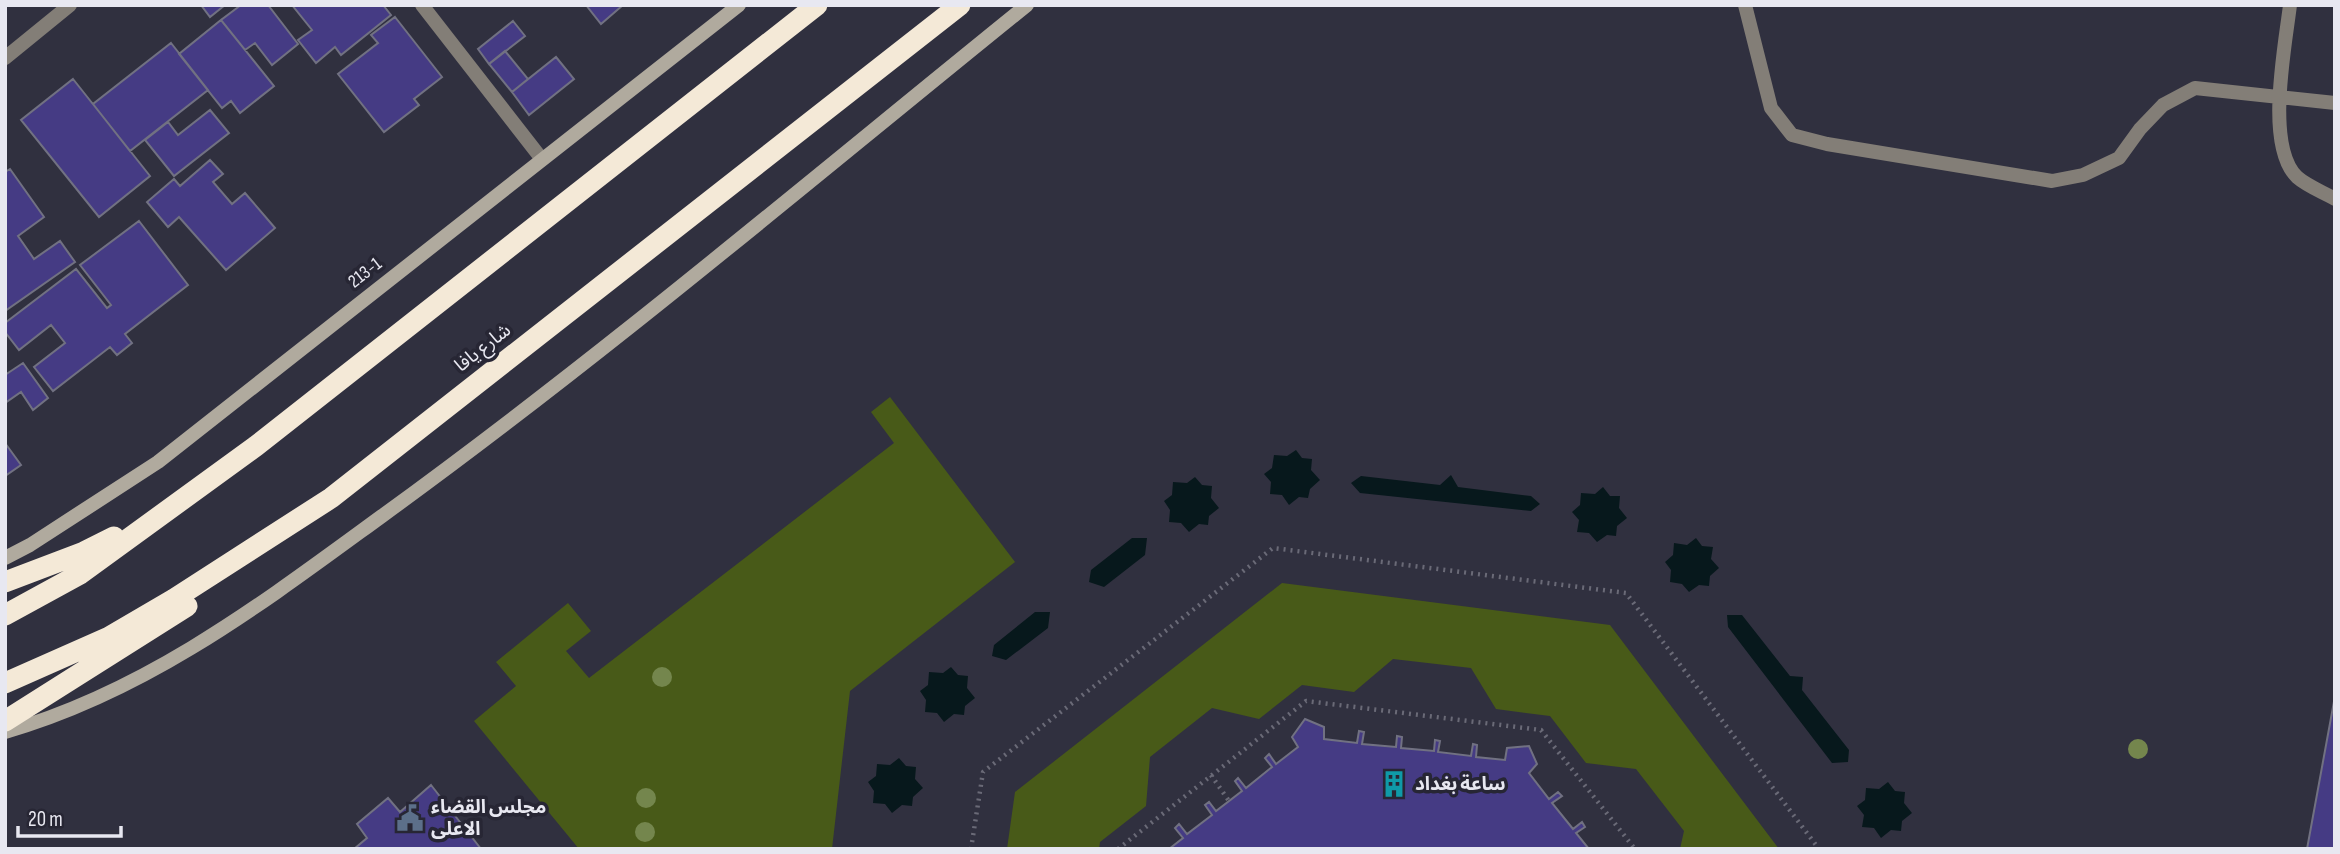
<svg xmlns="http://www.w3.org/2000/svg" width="2340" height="854" viewBox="0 0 2340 854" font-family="'Sofia Sans Condensed','Noto Sans Arabic',sans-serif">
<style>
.green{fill:#485a18}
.water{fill:#07181c}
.building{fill:#453b84;stroke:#717182;stroke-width:2}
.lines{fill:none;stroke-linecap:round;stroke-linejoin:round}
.path{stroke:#6a6a77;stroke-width:4.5;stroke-dasharray:2 5;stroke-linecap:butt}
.lane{stroke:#837e77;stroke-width:14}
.street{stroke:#837e77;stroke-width:14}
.secondary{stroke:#b0aa9e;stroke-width:14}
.highway{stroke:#f4e9d7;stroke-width:21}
.tree{fill:#74864d}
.labels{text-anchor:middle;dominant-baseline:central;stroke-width:7;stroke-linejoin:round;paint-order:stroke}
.street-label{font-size:19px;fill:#e8e8f1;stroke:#272634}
.poi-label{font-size:19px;font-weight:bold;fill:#e8e8f1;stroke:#272634;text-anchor:start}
</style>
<rect width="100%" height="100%" fill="#30303f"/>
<path class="green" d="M890,397l125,165 -165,129 -18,158h-253l-105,-128 42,-35 -20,-24 72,-59 23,28 -25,20 23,27 305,-235 -23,-31z
M1282,583l328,42 169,224h-99l4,-18 -48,-62 -50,-6 -36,-47 -54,-7 -25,-41 -78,-9 -39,33 -52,-7 -43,34 -47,-11 -62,49 -4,49 -46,36 -1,7h-92l8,-57z"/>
<path class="water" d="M1296,450l6,8 10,1 -1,11 9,10 -10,9 -2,9 -9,-1 -10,8 -7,-10 -12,-1 1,-12 -7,-8 8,-6 2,-13 13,1z
M1451,475l7,12 73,9 9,8 -9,7 -171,-18 -9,-10 10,-7 79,9z
M1195,477l7,8 10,1 -1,12 8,10 -10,8 -1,9 -9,-1 -10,8 -8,-9 -12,-1 1,-12 -6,-9 8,-6 1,-13 14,1z
M1603,487l7,9h10l-1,12 8,10 -10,8 -1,10 -9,-1 -10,7 -8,-9 -12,-1 2,-12 -7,-8 8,-7 1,-12 14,1z
M1132,538h15l-2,17 -41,32 -15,-5 2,-12z
M1696,538l6,8 11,1 -2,12 8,9 -9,8 -1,10 -10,-1 -10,7 -7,-8 -12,-2 1,-12 -6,-8 8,-7 1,-12 13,2z
M1035,612h15l-2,16 -42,32 -14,-4 2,-11z
M1727,615h15l48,61 13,1 -1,13 47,60 -1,12 -16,1 -104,-136z
M951,667l7,8 10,1 -1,12 8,10 -10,8 -1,9 -10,-1 -10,8 -7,-9 -12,-1 1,-12 -6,-9 8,-6 1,-13 14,1z
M899,758l7,8 10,1 -1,12 8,9 -10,9 -1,9 -10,-1 -10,8 -7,-9 -12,-1 1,-12 -6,-9 8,-6 1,-12 13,1z
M1888,782l7,9 10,1 -1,11 8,10 -10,8 -1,10 -10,-1 -10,8 -7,-10 -12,-1 2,-12 -7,-9 8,-6 1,-12 13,1z"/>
<path class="building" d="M201,5h24l-15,12z
M241,5h27l30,39 -26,21 -17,-22 -10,7 -24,-30z
M292,5h91l8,10 -50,40 -6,-8 -19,16 -18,-23 14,-10z
M586,5h37l-22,19z
M395,17l47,60 -28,22 5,6 -35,27 -46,-58 40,-31 -7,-8z
M221,20l53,66 -34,27 -9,-12 -9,7 -43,-54z
M513,21l12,15 -36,28 -11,-15z
M171,43l37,47 -78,61 -37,-47z
M505,51l23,28 -16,13 -23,-28z
M556,57l18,22 -45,36 -17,-23z
M73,79l77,97 -51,41 -78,-97z
M210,110l19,23 -55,43 -29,-36 23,-18 10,13z
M210,160l13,14 -10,8 19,22 13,-11 30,35 -49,42 -47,-53 -11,10 -21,-25 27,-23 6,7z
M10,169l34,48 -26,19 16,23 26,-18 15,21 -70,49v-139z
M139,221l49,64 -63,49 7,9 -15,12 -7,-8 -57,44 -19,-24 31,-24 -14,-18 -32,25 -14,-18v-9l71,-54 31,39 4,-3 -31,-40z
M23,363l25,35 -15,12 -12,-18 -16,11v-28z
M5,443l16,22 -16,11z
M2335,696v153h-28z
M1305,719l19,8v12l33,4 2,-12 5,1 -2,12 34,3 1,-11 5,1 -1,11 33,3 1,-11 5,1 -2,11 33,4 2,-12 4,1 -1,12 29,3 2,-12 22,-2 8,18 -8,9 20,26 9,-7 4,4 -10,7 21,26 9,-7 3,5 -9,6 13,16h-420l14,-11 -8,-10 4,-4 8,10 25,-19 -7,-10 4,-3 7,9 26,-20 -7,-10 3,-3 8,10 26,-21 -7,-9 4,-4 7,10 22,-17 -6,-10z
M431,785l50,64h-127l13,-11 -10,-14 31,-26 12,14z"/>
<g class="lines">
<path class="path" d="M1211,775l18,26
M971,849l12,-77 290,-224 353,45 193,256
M1118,849l188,-148 235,29 94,119"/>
<path class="lane" d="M1745,5l26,103 21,27 35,9 225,37 31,-6 36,-17 21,-29 23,-24 32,-17 140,15
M2290,5c-5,42 -25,141 7,172 10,9 26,15 38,22"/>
<path class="street" d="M422,5l119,153
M5,58l65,-53"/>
<path class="secondary" d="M5,558l25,-13 128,-83 581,-457
M5,732c143,-41 259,-130 377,-216 222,-161 432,-339 645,-511"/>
<path class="highway" d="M5,582l79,-30 30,-15
M5,615l75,-41 176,-128 561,-441
M5,683l104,-46 65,-38 157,-101 629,-493
M5,721l182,-115"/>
</g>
<g class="tree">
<circle cx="662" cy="677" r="10"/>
<circle cx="2138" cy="749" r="10"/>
<circle cx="646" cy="798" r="10"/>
<circle cx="645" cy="832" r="10"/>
</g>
<defs>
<symbol id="building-bare" viewBox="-9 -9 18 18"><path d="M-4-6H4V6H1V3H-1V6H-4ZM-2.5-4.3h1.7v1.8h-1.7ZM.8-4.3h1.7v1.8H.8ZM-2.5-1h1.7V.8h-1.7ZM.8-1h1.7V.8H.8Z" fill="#0f9aa8" stroke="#272634" stroke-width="2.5" paint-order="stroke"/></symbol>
<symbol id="civic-bare" viewBox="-9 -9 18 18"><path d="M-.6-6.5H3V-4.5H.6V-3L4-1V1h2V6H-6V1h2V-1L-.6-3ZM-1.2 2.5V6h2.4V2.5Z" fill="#5c6f8a" stroke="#272634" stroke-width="2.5" paint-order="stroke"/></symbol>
</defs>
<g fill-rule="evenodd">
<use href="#building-bare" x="1375" y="765" width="38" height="38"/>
<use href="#civic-bare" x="391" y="799" width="38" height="38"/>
</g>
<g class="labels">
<g class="street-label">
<text transform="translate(365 273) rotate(-38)">213-1</text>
<text transform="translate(483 348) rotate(-38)">شارع يافا</text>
</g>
<g class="poi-label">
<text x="1415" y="784">ساعة بغداد</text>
<text x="431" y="807">مجلس القضاء<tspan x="431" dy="22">الاعلى</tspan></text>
</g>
</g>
<rect width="2340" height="854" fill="none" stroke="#e8e8f1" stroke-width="14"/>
<path d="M18 826v10h103v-10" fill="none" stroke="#e8e8f1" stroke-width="3.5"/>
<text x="28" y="826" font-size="21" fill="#e8e8f1" stroke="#272634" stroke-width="5" paint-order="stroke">20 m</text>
</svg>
